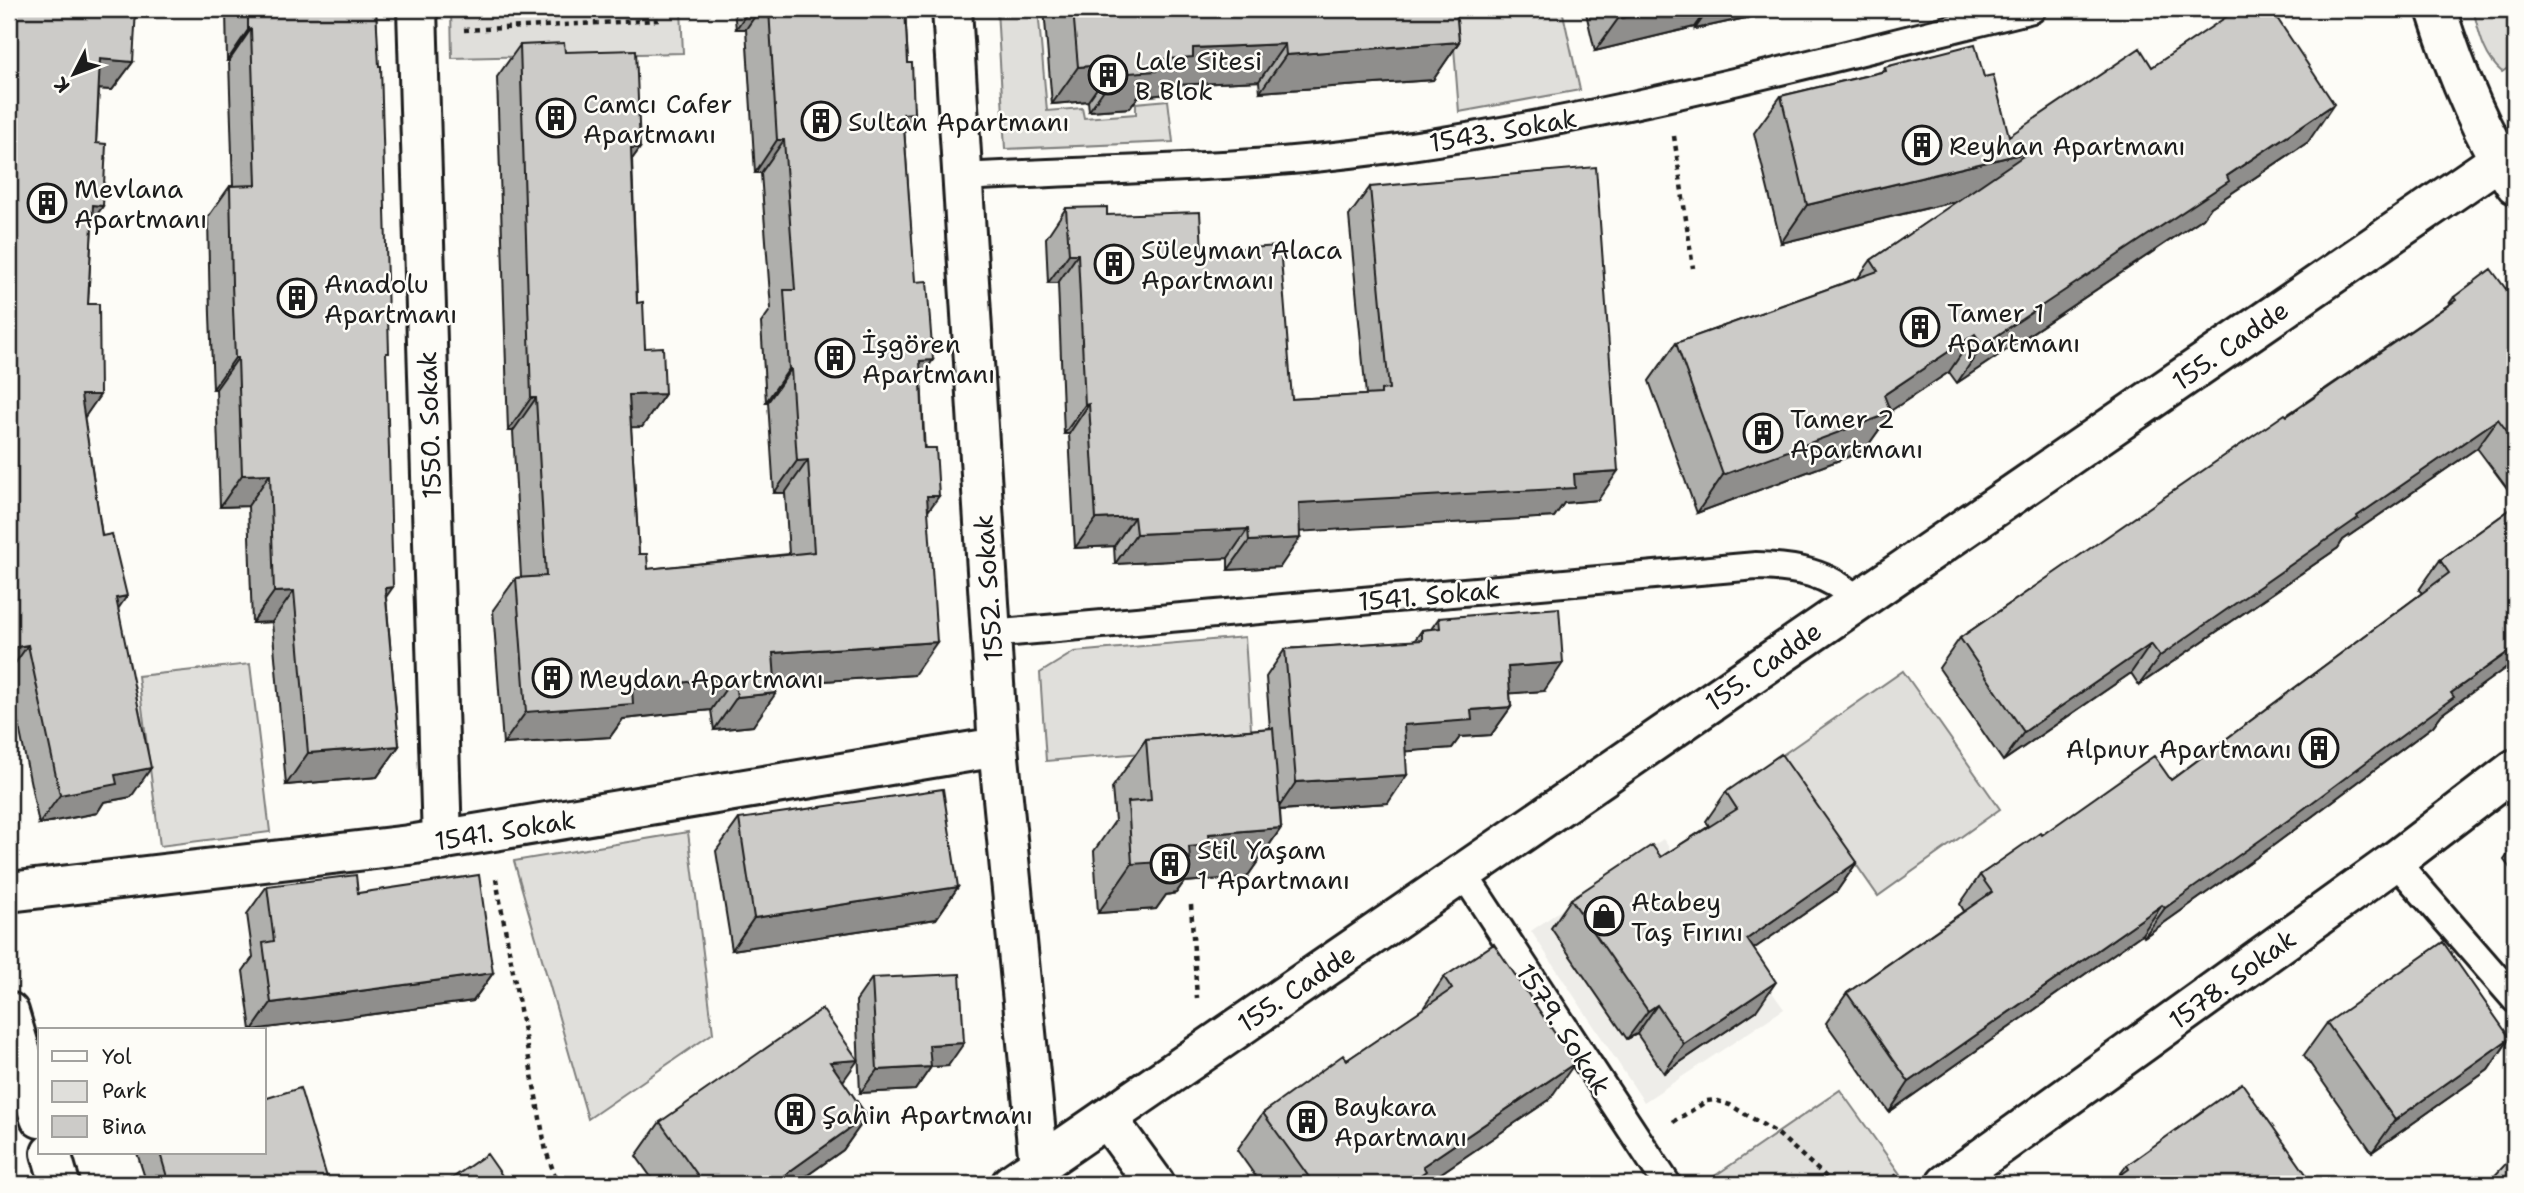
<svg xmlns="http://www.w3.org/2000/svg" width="2524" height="1193" viewBox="0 0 2524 1193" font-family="'Shantell Sans',sans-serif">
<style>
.built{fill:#eeede9}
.green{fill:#e0dfdb;stroke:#7e7e7c;stroke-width:2}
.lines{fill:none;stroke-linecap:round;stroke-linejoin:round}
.lane-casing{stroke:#1c1c1c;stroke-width:32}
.street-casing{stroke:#1c1c1c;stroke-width:44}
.secondary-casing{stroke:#1c1c1c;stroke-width:44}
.path{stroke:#1c1c1c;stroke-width:4.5;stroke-dasharray:5 5;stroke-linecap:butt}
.lane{stroke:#fdfcf7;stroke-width:26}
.street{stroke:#fdfcf7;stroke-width:38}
.secondary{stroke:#fdfcf7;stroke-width:38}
.wall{fill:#afafac;stroke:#1c1c1c;stroke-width:2}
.shaded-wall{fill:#8f8e8c;stroke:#1c1c1c;stroke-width:2}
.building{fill:#cccbc8;stroke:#1c1c1c;stroke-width:2}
.labels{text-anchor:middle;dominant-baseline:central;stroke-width:5;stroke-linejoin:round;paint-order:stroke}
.poi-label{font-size:26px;fill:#1c1c1c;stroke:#fdfcf7;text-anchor:start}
.street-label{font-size:26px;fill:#1c1c1c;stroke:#fdfcf7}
</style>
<rect width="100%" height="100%" fill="#fdfcf7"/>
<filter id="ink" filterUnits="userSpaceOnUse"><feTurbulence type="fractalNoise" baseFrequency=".0143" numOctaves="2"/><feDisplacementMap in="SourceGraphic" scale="14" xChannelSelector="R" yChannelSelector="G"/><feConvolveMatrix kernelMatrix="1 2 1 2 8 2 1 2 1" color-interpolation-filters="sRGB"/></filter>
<g filter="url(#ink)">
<path class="built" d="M1663,839l121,170 -140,93 -113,-171z"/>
<path class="green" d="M451,9h230l2,44 -231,5z
M997,9h41l9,102 35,-3 2,10 52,-4v-11l32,-3 5,42 -168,7z
M1451,9h111l18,81 -121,22z
M2473,9h42v54l-13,9c-19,-16 -23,-40 -29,-63z
M1245,637l7,107 -206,17 -6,-88 34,-21z
M250,664l20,168 -110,14 -22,-170z
M1903,671l97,138 -122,87 -97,-140z
M688,832l25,201 -125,86 -74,-258z
M1840,1090l60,84 -15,10h-182z"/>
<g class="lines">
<defs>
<path id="lane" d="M963,177c146,-8 295,-8 441,-30 212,-31 420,-87 628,-138
M990,634l766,-68c39,1 73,6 102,35
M2395,861l120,138
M1463,873l204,311"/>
<path id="street" d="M417,9l25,832
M952,9l46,738 41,418
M2436,9c19,61 43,122 79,175
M9,892l400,-47 589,-98
M9,1012l31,106
M1107,1118l48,66
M51,1153l9,31
M1946,1184l449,-323 120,-92"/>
<path id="secondary" d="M1011,1184l1504,-1035"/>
</defs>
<use href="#lane" class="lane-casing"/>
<use href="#street" class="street-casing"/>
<use href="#secondary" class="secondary-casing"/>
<path class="path" d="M464,30l195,-10
M1674,136l19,132
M496,879l50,272 12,33
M1191,905l6,93
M1673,1122l34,-21 8,-1 15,5 47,28 57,51
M1885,1184l14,-10"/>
<use href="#lane" class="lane"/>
<use href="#street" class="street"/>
<use href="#secondary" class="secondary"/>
</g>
<path class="wall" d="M9,9l124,53 -21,28 -13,-1 -3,54 7,63 -11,15 -4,83 12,91 -16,22 18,119 16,72 13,189 -27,5 -7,11 -58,11 -30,-146z
M226,9h150l10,348v240l13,149 -22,31 -91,8 -14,-163 -20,1 -4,-117 -28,1 -4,-118h-3l-3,-74 -2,-98 22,-31h3l-4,-125h-2z
M734,9h171l3,54 6,50 -10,15 17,249 7,134 -14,164 -139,9 -22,42 -39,4 -3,-20 -88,9 -13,18 -107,7 -10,-134 23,-32 5,-1 -8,-146h-5l-11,-354 23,-32 45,7 75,96 -8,11 5,144 8,45 20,46 -23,33h-11l8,127 9,15 141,-15 -4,-61h-11l-6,-91h-2l-5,-79 10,-14 -10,-136h-6l-9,-144h-10z
M1044,9h412l3,33 -26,38 -173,12 -1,-11 -85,4 -6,9 -30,3 -8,11 -41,3 -1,-10 -36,3z
M1585,9h171l-6,8 -55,12 -1,-2 -99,24z
M1885,67l99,10 25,59 143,-69 156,75 -97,65 -8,11 -246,165 -8,-11 -59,39 1,2 -27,38 -167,62 -48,-132 27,-38 182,-65 13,-18 87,-59 -177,42 -27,-110 27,-37 100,-24z
M1370,187l228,313 -34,3 -10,14 -254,14 -20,36 -52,3v-12l-113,6 -1,-18 -39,2 -6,-114h-5l-6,-151h-10l-2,-45 20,-30 41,7 95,36 90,148 74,-4 -17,-179z
M2515,282v217l-38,-51 -134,92 -5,8 -199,137 -8,-12 -128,88 -64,-93 21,-30 488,-333 6,-8 52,-8z
M2515,506v155l-73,53 -9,12 -159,119 -130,92 -2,-3 -253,178 -63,-89 21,-30 117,-82 -4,-7 20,-29 62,-40 129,-55 251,-187 -3,-3 21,-30z
M1439,618l105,73 -34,2 1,14 -20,28 -31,2 -8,11 -47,3 -17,52 -108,7 1,18 -34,49 -63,5 -8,11 -10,2 -10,14 -58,4 -4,-62 21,-30 -3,-33 34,-49 124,-11 -4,-51 19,-28 129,-8 8,-11 9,-1z
M1726,792l131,70 -20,29 -84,58 3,62 -92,62 -27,-39 -10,5 -76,-111 20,-29 90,-42 48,-31 -3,-5z
M739,819l219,68 -22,32 -204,31 -16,-99z
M2515,845v30l-11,-15z
M267,886l91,7 135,80 -20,28 -222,29 -8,-59 10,-14 -6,-43z
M1444,977l105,123 -124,84h-164l-24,-34 26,-37 84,-53 75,-50z
M872,978l76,88 -17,1 -16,23 -55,3 -4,-92z
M2327,1023l183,15 -22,32 -116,82 -68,-97z
M843,1082l24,34 -24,34 -48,34h-139l-20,-28 24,-34z
M137,1153h127l65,31h-182z
M2127,1165l186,19 -195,-7z"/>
<path class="shaded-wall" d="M750,9h10l-14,20h-10z
M1659,9h48l-13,18 -99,24 23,-32z
M1709,9h47l-6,8 -55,12z
M251,29l-22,32h-2l21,-31z
M1459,42l-26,38 -173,12 26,-37z
M1285,44l-26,37 -85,4 -6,9 -30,3 -8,11 -41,3 26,-37 78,-26z
M100,59l33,3 -21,28 -32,-2z
M1114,64l-26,37 -36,3 26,-37z
M2334,104l-26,38 -97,65 -8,11 -246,165 26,-38 244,-169z
M914,113l-23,33 12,-32z
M777,140h7l-23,33h-6z
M631,148h9l-23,32z
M2029,152l-26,38 -222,53 26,-38z
M93,205l10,1 -20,28z
M1069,254h9l-20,29h-10z
M1975,334l-26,38 -66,44 8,-3 -27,38 -167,62 26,-38 161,-80z
M235,358h3l-22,31h-3z
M933,360l-23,33 10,-32z
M789,369h2l-23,33h-2z
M665,394l-23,33 -36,1 23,-33z
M81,395h19l-20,29z
M531,398h5l-23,33h-5z
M1089,404l-20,30h-5l21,-29z
M2498,419l-21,29 -134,92 -5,8 -199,137 21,-29 197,-140z
M808,460l-23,33h-11l23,-32z
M1618,471l-20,29 -34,3 -10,14 -275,16 20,-30 275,-29z
M270,474l-22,32 -28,1 22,-32z
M927,496h12l-23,32z
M1134,517l-20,29 -39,2 21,-29z
M1248,529l-20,29 -113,6 21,-30z
M1300,538l-20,29 -52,3 21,-29z
M393,587l-22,32 14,-31z
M294,591l-22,31 -20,1 22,-31z
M127,596l-20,29 9,-27z
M937,642l-23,33 -164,11 23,-33z
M2151,644l-20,29 -128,88 21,-29z
M28,645l-19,27v-20l2,-4z
M2515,647v14l-73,53 -9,12 -159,119 -130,92 21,-29 286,-215z
M1563,663l-19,28 -56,4 20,-28z
M734,677l-23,33 -88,9 -13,18 -107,7 23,-32 106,-24z
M776,693l-23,33 -39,4 23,-33z
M1511,707l-20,28 -31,2 -8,11 -68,5 20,-28 67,-15z
M399,746l-22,31 -91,8 22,-32z
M151,768l-20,29 -27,5 -7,11 -58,11 21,-29 55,-20z
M1407,775l-19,28 -111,7 19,-28z
M1281,828l-34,49 -63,5 -8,11 -10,2 -10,14 -58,4 34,-49 77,-30z
M1857,862l-20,29 -111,77 21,-29z
M958,887l-22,32 -204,31 22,-32z
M2162,905l-20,29 -253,178 20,-30z
M493,973l-20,28 -221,29 19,-27z
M1776,982l-20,29 -92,62 20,-29z
M1657,1005l-20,29 -10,5 21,-28z
M2510,1038l-22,32 -116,82 23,-32z
M964,1043l-16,23 -35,2 16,-23z
M858,1060l-24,34 -4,-32z
M1575,1063l-26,37 -124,84h-15l13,-18z
M931,1067l-16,23 -55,3 17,-23z
M867,1116l-24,34 -48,34h-23z"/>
<path class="building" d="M9,9h127l-3,53 -33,-3 -4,84 10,1 -3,62 -10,-1 -5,99h11l1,91h-19l21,141 10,-2 15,62 -11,2 35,170 -36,7 2,9 -57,11 -32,-150 -17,3 -2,-10z
M248,9h128l3,57h2l8,287h-3l7,234 -8,1 14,158 -91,7 -14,-162 -20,1 -4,-118 -28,1 -4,-117h-3l-3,-74 -2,-98 26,-1 -5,-156 -3,1z
M769,9h136l3,54h4l2,50 -11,1 12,168 12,-1 6,79 -13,1 4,87h12l3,48h-12l10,146 -164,11 3,40 -39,4 -3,-20 -102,11 1,16 -107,8 -10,-134 30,-2 -10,-178h-5l-11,-353 44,-2 1,9 71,-2 4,98h-9l6,155 6,-1 2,46 18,-1 2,47 -36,1 10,159h8l1,15 166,-17 -6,-92 -11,1 -6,-92h-2l-5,-79h11l-11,-150h-7z
M1073,9h383l3,33 -173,13 -1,-11 -92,4v9l-38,3 1,11 -41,3 -1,-10 -36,3z
M1615,9h44l-41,10z
M2238,9h33l63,95 -107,72 2,5 -246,164 -8,-11 -91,61 7,18 -168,62 -47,-132 202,-72 -7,-11 158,-108 -222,53 -26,-109 105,-25 -1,-4 90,-23 9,33 9,-2 16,61 131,-88 12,19z
M1596,167l22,304 -44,3 1,14 -276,15 1,35 -51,3 -1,-12 -112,5 -2,-17 -38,2 -7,-115 -4,1 -7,-151h-9l-3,-46 41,-1v8l93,-3 2,39 78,-5 12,153 89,-5v-4l8,-1 -19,-202z
M2491,269l15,20 9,-7v160l-17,-23 -141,97 1,2 -198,138 -9,-12 -127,88 -64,-94 325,-224 2,2 169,-116 -2,-3z
M2515,506v141l-64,46 3,4 -160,119 -129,92 -3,-3 -253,177 -62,-89 145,-101 -12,-17 60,-42 2,2 112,-79 17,24 278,-207 -9,-13z
M1559,608l4,55 -55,4 3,40 -40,3 1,10 -68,5 3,50 -111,7 -11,-133 137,-9v-10l18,-2 -1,-10z
M1273,728l8,100 -72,6 1,11 -21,2 1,13 -58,4 -4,-62 23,-2 -5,-61z
M1781,754l76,108 -110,77 29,43 -92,62 -27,-39 -9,6 -77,-112 81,-54 9,12 76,-48 -11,-17z
M943,789l15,98 -204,31 -15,-99z
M356,875l2,18 121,-18 14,98 -222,30 -8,-60 11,-2 -7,-55z
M2443,942l67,96 -115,82 -68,-97z
M1494,944l81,119 -152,103 3,5 -7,5 6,8h-111l-51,-71 80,-58 4,5 105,-71 -8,-12z
M960,974l4,69 -35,2 2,22 -54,3 -5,-92z
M822,1009l36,51 -28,2 37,54 -95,68h-68l-44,-62z
M2242,1083l71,101h-205l21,-15 -2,-4z
M300,1088l29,96h-152l-1,-3 -7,3 -9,-31h104v-54z
M487,1154l21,30h-64z
M2515,1154v30h-28z"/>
</g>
<defs>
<symbol id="building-ring" viewBox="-11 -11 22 22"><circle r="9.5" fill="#fdfcf7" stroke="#1c1c1c" stroke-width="1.5"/><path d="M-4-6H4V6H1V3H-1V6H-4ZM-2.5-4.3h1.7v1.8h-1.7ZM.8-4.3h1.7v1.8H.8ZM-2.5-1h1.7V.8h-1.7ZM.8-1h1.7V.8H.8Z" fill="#1c1c1c"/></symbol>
<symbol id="shop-ring" viewBox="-11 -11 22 22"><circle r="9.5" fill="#fdfcf7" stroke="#1c1c1c" stroke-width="1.5"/><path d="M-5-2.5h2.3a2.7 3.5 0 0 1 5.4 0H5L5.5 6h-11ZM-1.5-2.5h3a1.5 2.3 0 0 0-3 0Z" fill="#1c1c1c"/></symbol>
</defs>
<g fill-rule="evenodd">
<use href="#building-ring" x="1086" y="53" width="44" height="44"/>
<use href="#building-ring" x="534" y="96" width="44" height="44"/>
<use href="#building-ring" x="799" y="99" width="44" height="44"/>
<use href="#building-ring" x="1900" y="123" width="44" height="44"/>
<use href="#building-ring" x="25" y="181" width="44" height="44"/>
<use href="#building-ring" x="1092" y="242" width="44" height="44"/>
<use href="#building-ring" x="275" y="276" width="44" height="44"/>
<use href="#building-ring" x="1898" y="305" width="44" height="44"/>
<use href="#building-ring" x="813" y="336" width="44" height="44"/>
<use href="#building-ring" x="1741" y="411" width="44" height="44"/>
<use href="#building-ring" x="530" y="656" width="44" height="44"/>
<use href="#building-ring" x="2297" y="726" width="44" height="44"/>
<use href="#building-ring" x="1148" y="842" width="44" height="44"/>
<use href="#shop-ring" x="1582" y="894" width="44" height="44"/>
<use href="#building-ring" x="773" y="1092" width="44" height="44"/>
<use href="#building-ring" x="1285" y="1099" width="44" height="44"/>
</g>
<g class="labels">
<g class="poi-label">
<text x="1135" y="60">Lale Sitesi<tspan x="1135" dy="30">B Blok</tspan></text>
<text x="583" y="103">Camcı Cafer<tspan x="583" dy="30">Apartmanı</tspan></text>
<text x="848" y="121">Sultan Apartmanı</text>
<text x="1949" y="145">Reyhan Apartmanı</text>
<text x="74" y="188">Mevlana<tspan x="74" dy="30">Apartmanı</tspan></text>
<text x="1141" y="249">Süleyman Alaca<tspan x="1141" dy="30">Apartmanı</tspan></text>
<text x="324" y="283">Anadolu<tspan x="324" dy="30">Apartmanı</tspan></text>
<text x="1947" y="312">Tamer 1<tspan x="1947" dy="30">Apartmanı</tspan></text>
<text x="862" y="343">İşgören<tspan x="862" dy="30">Apartmanı</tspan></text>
<text x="1790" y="418">Tamer 2<tspan x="1790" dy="30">Apartmanı</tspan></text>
<text x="579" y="678">Meydan Apartmanı</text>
<text x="2292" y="748" text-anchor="end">Alpnur Apartmanı</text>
<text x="1197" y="849">Stil Yaşam<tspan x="1197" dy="30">1 Apartmanı</tspan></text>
<text x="1631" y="901">Atabey<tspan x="1631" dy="30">Taş Fırını</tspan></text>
<text x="1334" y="1106">Baykara<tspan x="1334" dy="30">Apartmanı</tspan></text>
<text x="822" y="1114">Şahin Apartmanı</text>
</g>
<g class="street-label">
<text transform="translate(1503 130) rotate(-10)">1543. Sokak</text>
<text transform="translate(2230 345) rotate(-35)">155. Cadde</text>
<text transform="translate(429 425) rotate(-92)">1550. Sokak</text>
<text transform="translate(988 588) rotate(-94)">1552. Sokak</text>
<text transform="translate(1429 595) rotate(-5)">1541. Sokak</text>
<text transform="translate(1763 666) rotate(-35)">155. Cadde</text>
<text transform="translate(505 830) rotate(-9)">1541. Sokak</text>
<text transform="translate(2232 979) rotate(-36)">1578. Sokak</text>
<text transform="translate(1296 988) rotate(-34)">155. Cadde</text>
<text transform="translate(1564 1029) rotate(57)">1579. Sokak</text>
</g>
</g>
<rect width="2524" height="1193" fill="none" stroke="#fdfcf7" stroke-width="35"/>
<rect x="18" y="18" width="2489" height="1158" fill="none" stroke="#1c1c1c" stroke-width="2.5" filter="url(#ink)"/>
<rect x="38" y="1028" width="228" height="126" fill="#fdfcf7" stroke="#a3a29f" stroke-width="2"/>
<rect x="52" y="1051" width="35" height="10" fill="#fdfcf7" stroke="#a3a29f" stroke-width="2"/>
<text x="102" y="1064" font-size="21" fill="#1c1c1c">Yol</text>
<rect x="52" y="1081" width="35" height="21" fill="#e0dfdb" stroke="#a3a29f" stroke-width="2"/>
<text x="102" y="1098" font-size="21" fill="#1c1c1c">Park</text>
<rect x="52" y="1116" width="35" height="21" fill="#cccbc8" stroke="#a3a29f" stroke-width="2"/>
<text x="102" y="1134" font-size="21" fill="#1c1c1c">Bina</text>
<g transform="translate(74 74) rotate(228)" stroke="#fdfcf7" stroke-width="5" paint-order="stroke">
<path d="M0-5L12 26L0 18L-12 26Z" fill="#1c1c1c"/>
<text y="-10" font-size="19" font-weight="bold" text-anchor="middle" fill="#1c1c1c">K</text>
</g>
</svg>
